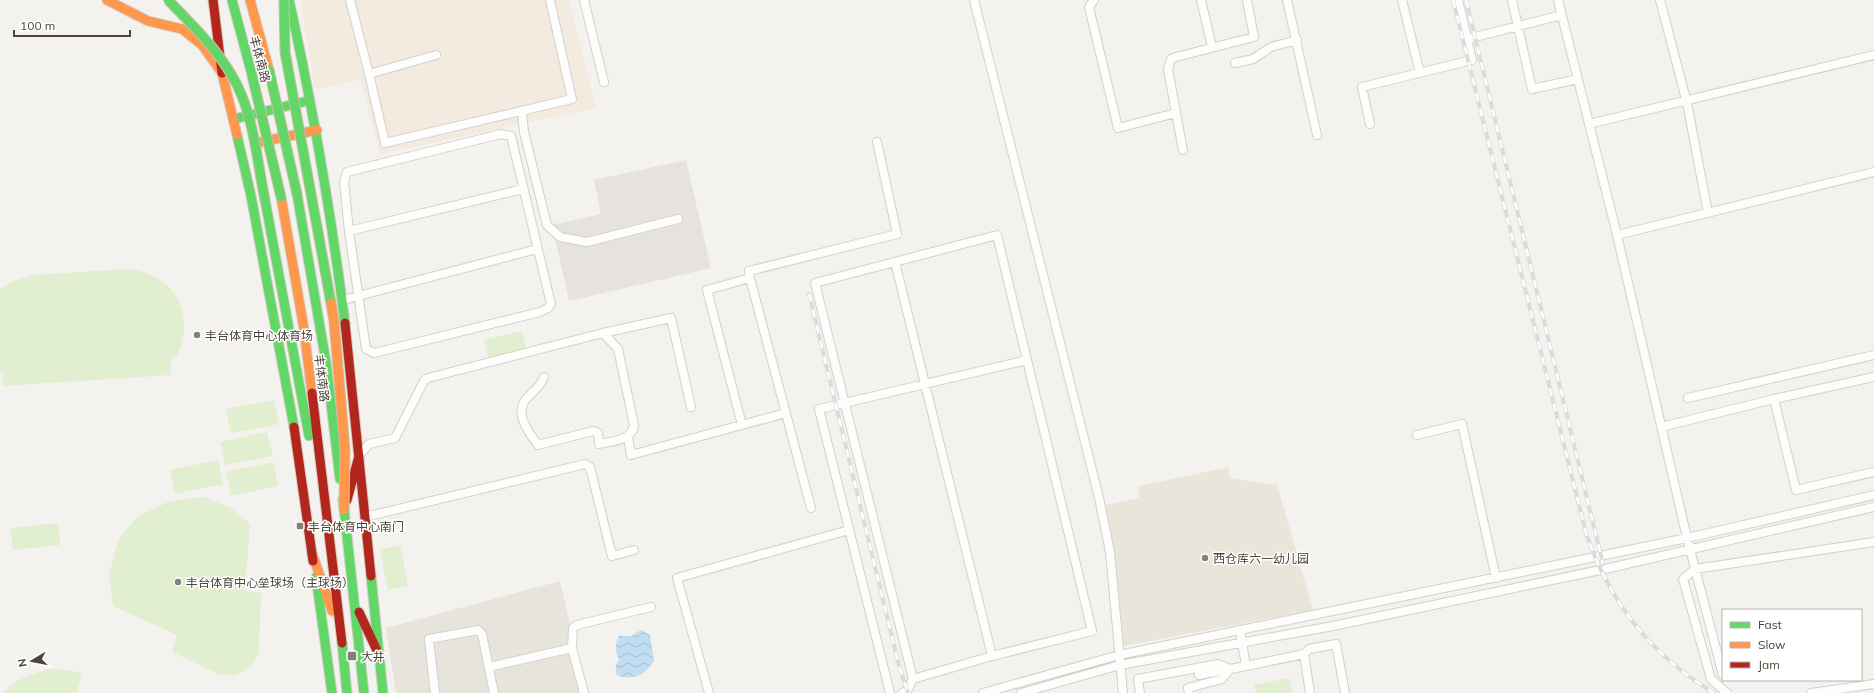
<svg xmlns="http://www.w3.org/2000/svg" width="1874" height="693" viewBox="0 0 1874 693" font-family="Mulish,'Noto Sans SC',sans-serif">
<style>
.residential{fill:#e7e4dc}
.commercial{fill:#f3ebdf}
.education{fill:#eae5da}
.grass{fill:#e1eecf}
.parking{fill:#e6e3df}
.water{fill:url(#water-waves)}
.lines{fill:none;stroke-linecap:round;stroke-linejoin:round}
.street-casing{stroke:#d2d0cb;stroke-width:10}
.fast-casing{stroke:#d3cfc5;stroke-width:11}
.slow-casing{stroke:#d3cfc5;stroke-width:11}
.jam-casing{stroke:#d3cfc5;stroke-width:11}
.street{stroke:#fdfdfc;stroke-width:8}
.fast{stroke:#63d668;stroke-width:9}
.slow{stroke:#ff974d;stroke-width:9}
.jam{stroke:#b3261e;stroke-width:9}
.rail-casing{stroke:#dbdbda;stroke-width:4}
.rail{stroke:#fff;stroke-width:2.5;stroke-dasharray:8;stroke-linecap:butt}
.fast-bridge-casing{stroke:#ccbfa9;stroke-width:11;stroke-linecap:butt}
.slow-bridge-casing{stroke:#ccbfa9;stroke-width:11;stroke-linecap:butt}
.fast-bridge{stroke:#63d668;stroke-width:9}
.slow-bridge{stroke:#ff974d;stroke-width:9}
.poi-dot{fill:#868178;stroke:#fff;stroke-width:1.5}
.labels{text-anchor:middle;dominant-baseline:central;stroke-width:3;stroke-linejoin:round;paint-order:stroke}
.street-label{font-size:12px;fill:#4b4439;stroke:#fff}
.poi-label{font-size:12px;fill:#4b4439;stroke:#fff;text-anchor:start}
</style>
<defs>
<pattern id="water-waves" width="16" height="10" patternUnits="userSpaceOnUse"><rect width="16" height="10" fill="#c0ddf1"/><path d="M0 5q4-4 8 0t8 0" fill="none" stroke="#a6bfcf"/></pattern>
</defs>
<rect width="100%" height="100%" fill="#f4f2ee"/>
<path class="residential" d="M560,581l26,112h-190l-10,-65z"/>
<path class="commercial" d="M300,0h269l28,108 -217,46 -20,-74 -45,9z"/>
<path class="education" d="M1229,467l1,11 47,7 36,125 -189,36 -19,-141 34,-7v-12z"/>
<path class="grass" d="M129,269c38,5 63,33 53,72 -1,5 -3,11 -5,15 -2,2 -5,4 -6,7 -1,3 0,9 0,12l-168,11 -1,-10 2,-1 -4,-3v-83l12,-7 20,-7z
M522,331l5,20 -38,9 -5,-20z
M274,400l5,24 -48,9 -5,-24z
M267,432l6,24 -48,9 -5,-23z
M218,460l5,24 -48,10 -5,-24z
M273,462l5,24 -47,10 -5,-24z
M204,497l27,11 19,16 -5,67 16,2 -2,58 -4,11 -9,9 -12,4h-14l-48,-23 5,-17 -64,-29 -4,-32 10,-36 18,-21 33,-16z
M58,523l2,22 -47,5 -3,-22z
M400,545l8,41 -20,4 -8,-40z
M49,669l18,1 15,3 -5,20h-74c11,-14 29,-19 46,-24z
M1289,678l3,15h-36l-2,-8z"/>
<path class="parking" d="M686,160l25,108 -142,33 -17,-76 49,-11 -7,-34z"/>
<path class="water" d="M641,630l9,5 4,26c-8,13 -22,21 -37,14 -2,-6 -2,-10 2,-15 -3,-9 -5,-15 0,-24h12z"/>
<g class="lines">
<defs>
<path id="street" d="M350,0l19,74 67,-19
M584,0l20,82
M974,0l125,498 11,54 13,141
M1094,0l-5,7 29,121 58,-15 7,37
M1201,0l11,47
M1287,0l30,135
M1402,0l18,73
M1512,0l20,89 46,-10
M1558,0l59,235 70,303 36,137
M1660,0l27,103 21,110
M1467,39l95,-24
M1235,63l18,-4 18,-12 26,-7
M369,74l16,69 187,-44 -22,-99
M522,111l2,21 23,93 13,12 27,5 91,-23
M1176,113l-8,-44 3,-10 5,-2 78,-20 -7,-37
M1370,124l-8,-37 110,-27 -14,-60
M1589,124l285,-69
M501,134l10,2 40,168 -3,4 -8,4 -166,41 -8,-4 -17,-118 -5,-49 3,-10z
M349,231l174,-42
M1617,235l257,-63
M895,262l97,394
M750,278l-1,-7 148,-37 -20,-92
M343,300l194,-51
M603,333l68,-15 20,89
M1688,398l186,-43
M1774,399l100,-22
M742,425l-35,-135 43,-12 61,230
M1661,427l113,-28 22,91 78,-18
M1417,435l45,-11 34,154
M628,437l3,18 155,-42
M359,456l10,-12 26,-6 29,-57 4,-3 175,-45 15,16 16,76c-2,16 -22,16 -35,19l-1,-11 -5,-2 -55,14c-9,-12 -24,-31 -12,-46 7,-8 14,-11 18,-22
M365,517l220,-53 5,3 22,89 22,-6
M572,648l1,-20 4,-3 74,-18
M1304,654l5,-5 27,-5 9,49
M1246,666l58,-12 6,39
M489,667l83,-19 12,45
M1199,675l47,-9 -6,-36
M435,693l-6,-54 49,-9 4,4 12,59
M709,693l-32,-115 172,-48
M890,693l-71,-284 208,-49
M902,693l5,-2 6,-12 -98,-396 182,-48 95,396 -100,25 -79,23
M983,693l136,-38 568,-117 187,-43
M1021,693l99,-28 213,-39 272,-57 269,-62
M1140,693l-2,-14 80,-15 12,5 -8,10 -34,9 1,5
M1727,693l-16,-14 -28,-100 12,-10 179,-27
M1811,693l63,-9"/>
<path id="fast" d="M232,0l20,75
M289,0c24,107 42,214 56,323
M234,119l69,-17
M237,135l14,61 43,231
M297,194l29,168 14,117
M265,200l44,236
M343,499l21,194
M371,576l12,117
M316,577l16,116
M342,643l5,50"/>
<path id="slow" d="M107,0l41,21 34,8 20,16 20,28 15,62
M250,0l19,70
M261,142l56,-12
M281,197l22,126 9,70
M312,553l20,58"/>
<path id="jam" d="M213,0l9,73
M345,323l26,253
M312,393l30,250
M294,427l19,134
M347,500l12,-44
M359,612l21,45"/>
</defs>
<use href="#street" class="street-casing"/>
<use href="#fast" class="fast-casing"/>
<use href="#slow" class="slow-casing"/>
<use href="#jam" class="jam-casing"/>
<use href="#street" class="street"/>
<use href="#fast" class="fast"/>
<use href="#slow" class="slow"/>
<use href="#jam" class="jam"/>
<defs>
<path id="rail" d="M1453,0l133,533c24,70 65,122 128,160
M1466,0l137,564
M809,294l90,372 9,27"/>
</defs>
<use href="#rail" class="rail-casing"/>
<use href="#rail" class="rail"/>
<defs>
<path id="fast-bridge" d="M168,0c28,29 59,58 74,96 13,33 16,70 23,104
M284,0l1,52 46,251
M269,70l28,124
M252,75l29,122"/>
<path id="slow-bridge" d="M331,303l3,18 11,129 -1,60"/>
</defs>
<use href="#fast-bridge" class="fast-bridge-casing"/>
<use href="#slow-bridge" class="slow-bridge-casing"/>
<use href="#fast-bridge" class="fast-bridge"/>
<use href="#slow-bridge" class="slow-bridge"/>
</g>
<g class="poi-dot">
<circle cx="197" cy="335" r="4"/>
<rect x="296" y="522" width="8" height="8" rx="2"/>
<circle cx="1205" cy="558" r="4"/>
<circle cx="178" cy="582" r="4"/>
<rect x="347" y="651" width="10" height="10" rx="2"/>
</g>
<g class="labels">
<g class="street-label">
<text transform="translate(260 59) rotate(75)">丰体南路</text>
<text transform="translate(322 378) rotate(83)">丰体南路</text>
</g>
<g class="poi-label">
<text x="205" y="335">丰台体育中心体育场</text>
<text x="308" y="526">丰台体育中心南门</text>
<text x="1213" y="558">西仓库六一幼儿园</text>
<text x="186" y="582">丰台体育中心垒球场（主球场）</text>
<text x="361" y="656">大井</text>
</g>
</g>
<rect x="1722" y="609" width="140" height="72" fill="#ffffff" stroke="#b7b4b0"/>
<rect x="1730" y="622" width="20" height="6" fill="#63d668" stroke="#b7b4b0"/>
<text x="1758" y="629" font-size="12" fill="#4b4439">Fast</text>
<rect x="1730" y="642" width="20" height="6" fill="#ff974d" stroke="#b7b4b0"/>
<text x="1758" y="649" font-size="12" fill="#4b4439">Slow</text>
<rect x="1730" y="662" width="20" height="6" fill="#b3261e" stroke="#b7b4b0"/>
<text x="1758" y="669" font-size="12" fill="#4b4439">Jam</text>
<g transform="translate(32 661) rotate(260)" stroke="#ffffff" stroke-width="3" paint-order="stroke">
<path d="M0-3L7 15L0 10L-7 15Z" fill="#4b4439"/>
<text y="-6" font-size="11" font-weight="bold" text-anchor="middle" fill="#4b4439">N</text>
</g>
<path d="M14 30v6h116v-6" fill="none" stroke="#4b4439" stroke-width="2"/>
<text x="20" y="30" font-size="12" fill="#4b4439" stroke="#ffffff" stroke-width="3" paint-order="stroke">100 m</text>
</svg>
